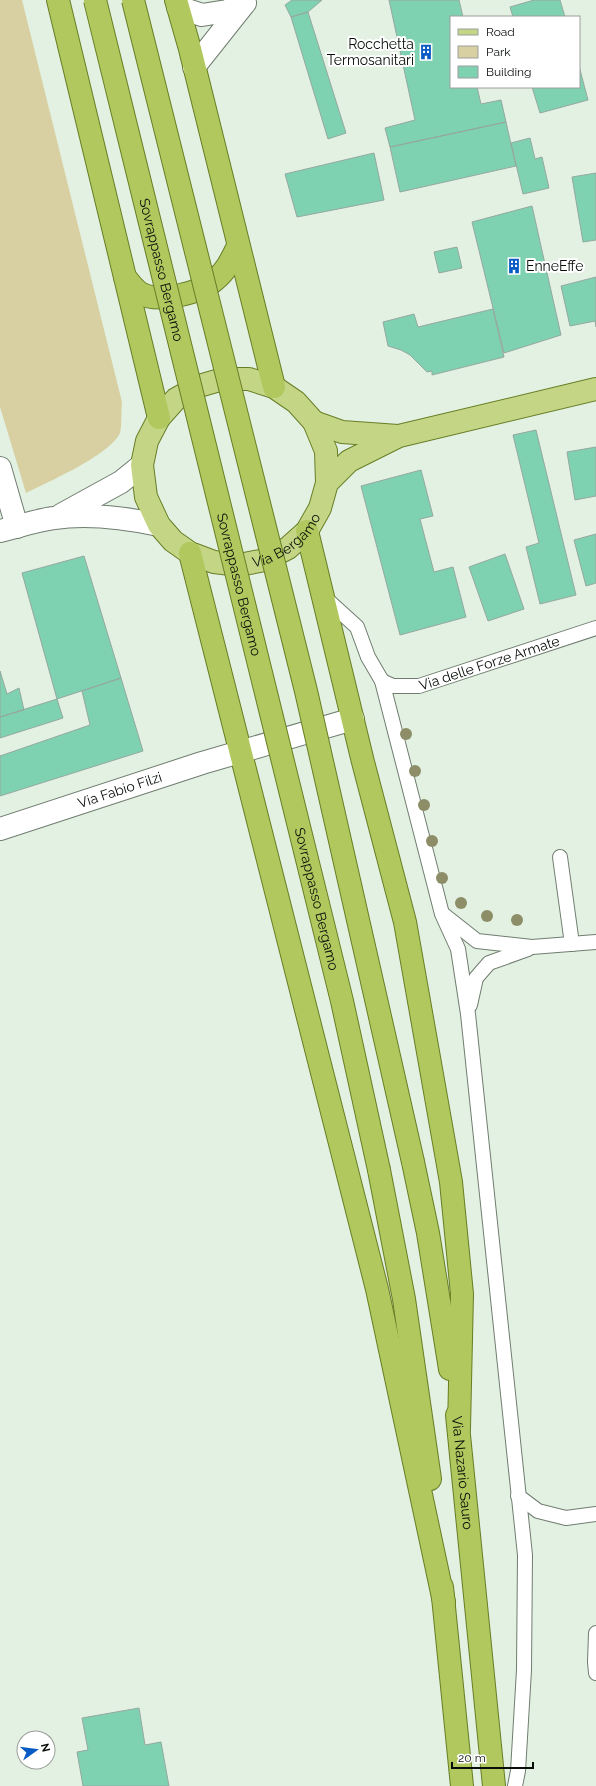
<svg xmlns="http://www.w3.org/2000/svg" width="596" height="1786" viewBox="0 0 596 1786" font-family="Raleway,sans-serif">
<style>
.green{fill:#d8d0a2}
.building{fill:#7ed1b1;stroke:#95a8a0}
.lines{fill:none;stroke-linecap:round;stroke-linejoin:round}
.service-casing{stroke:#707d70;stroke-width:16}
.minor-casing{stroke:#707d70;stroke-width:24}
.tertiary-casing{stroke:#707d70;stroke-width:24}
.secondary-casing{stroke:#707d70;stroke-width:24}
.primary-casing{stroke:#687e25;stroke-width:24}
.trunk-casing{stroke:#687e25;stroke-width:24}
.service{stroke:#fff;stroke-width:14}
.minor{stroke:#fff;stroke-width:22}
.tertiary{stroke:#fff;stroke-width:22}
.secondary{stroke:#fff;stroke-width:22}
.primary{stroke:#c4d686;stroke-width:22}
.trunk{stroke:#b0c85e;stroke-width:22}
.trunk-bridge-casing{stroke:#687e25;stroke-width:24;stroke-linecap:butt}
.trunk-bridge{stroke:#b0c85e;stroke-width:22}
.tree{fill:#8d8e67}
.labels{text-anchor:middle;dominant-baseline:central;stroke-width:4;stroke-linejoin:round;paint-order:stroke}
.poi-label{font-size:14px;fill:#080d08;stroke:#fff;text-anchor:end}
.street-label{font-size:14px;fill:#080d08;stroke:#fff}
</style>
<rect width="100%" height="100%" fill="#e3f1e3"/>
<path class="green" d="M0,0h22l100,402c-1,8 0,25 -2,31 -10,22 -72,49 -94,60l-26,-86z"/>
<path class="building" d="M292,0h30l-14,12 -17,5 -6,-12z
M389,0h70l4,17h-12v70h26l4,17 20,-4 5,22 -116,25 -5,-19 30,-8z
M534,0h26l5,17h-52l-3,-10z
M308,12l38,121 -18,6 -37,-122z
M579,66l9,34 -48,13 -8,-26h47z
M506,122l10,44 -116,26 -10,-45z
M530,138l5,21 7,-2 7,31 -26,6 -12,-51z
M374,153l10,47 -87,17 -12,-43z
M596,173v67l-13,2 -11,-65z
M532,206l29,129 -57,18 -32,-131z
M457,247l5,21 -23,5 -5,-21z
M596,277v50l-1,-6 -25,5 -9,-40z
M493,309l11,48 -72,18v-4l-5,1 -17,-17 -9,-5 -13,-4 -5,-24 31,-8 4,13z
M536,430l40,165 -36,9 -14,-57 13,-4 -26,-108z
M596,447v49l-21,4 -8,-48z
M421,470l12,46 -13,3 14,53 19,-5 13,50 -66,18 -39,-149z
M596,534v49l-10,3 -12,-46z
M505,554l19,55 -36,12 -19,-54z
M84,556l37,122 -64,21 -35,-126z
M0,671l7,23 12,-6 5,22 -24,7z
M121,678l22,73 -143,45v-40l90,-31 -8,-34z
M57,699l6,19 -63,20v-21z
M139,1708l6,37 16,-3 8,44h-86l-6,-34 11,-2 -6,-32z"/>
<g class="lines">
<defs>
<g id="service">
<path d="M324,597l33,30 11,30 14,24 60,233 16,35 10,65 57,541 -1,115 -6,101 -3,15"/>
<path id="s1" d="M382,681l11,5h26l177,-58"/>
<path d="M560,857l12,87"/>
<path d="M444,915l33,26 55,6 64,-5"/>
<path d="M470,1005l6,-27 13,-15 39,-14"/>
<path d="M518,1496l20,15 28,7 30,-4"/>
<path d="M596,1633l-1,29 1,11"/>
</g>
<path id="minor" d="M178,7l24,8 25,-4 18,-8
M194,67l50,-63
M0,468l17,59"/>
<g id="tertiary">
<path id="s2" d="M0,829l202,-66 151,-44"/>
</g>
<path id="secondary" d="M61,515l60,-33 21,-17
M0,531c18,-4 36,-11 54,-13 35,-5 72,0 105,7"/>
<g id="primary">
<path d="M314,422l28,10 56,4"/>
<path id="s3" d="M327,483l-1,-32 -12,-29 -18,-20 -22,-15 -25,-8h-26l-24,7 -23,13 -17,19 -12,23 -5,24 4,32 13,28 14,16 17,12 24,9 25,3 26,-5 23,-12 19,-17 13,-23 7,-25 22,-22 50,-25 197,-47"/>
</g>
<g id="trunk">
<path d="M58,0l101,418"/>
<path d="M176,0l14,49 84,338"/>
<path d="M125,277c4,5 9,12 15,16 18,11 61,0 76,-14 11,-9 16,-21 22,-33"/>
<path d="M307,531l56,231 42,160 46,260 11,112 -3,134"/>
<path d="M190,553l187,736 67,313"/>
<path d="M413,1162l15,71 22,136"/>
<path d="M379,1170l25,129 26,180"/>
<path id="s4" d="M457,1415l37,371"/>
<path d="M442,1587l20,199"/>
</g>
</defs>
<use href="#service" class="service-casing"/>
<use href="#minor" class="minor-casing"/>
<use href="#tertiary" class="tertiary-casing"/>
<use href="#secondary" class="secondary-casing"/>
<use href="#primary" class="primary-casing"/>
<use href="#trunk" class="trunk-casing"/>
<use href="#service" class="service"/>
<use href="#minor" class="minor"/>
<use href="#tertiary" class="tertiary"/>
<use href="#secondary" class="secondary"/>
<use href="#primary" class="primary"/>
<use href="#trunk" class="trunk"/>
<defs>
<g id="trunk-bridge">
<path id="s5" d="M95,0l247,1001 37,169"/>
<path d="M133,0l173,691 107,471"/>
</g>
</defs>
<use href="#trunk-bridge" class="trunk-bridge-casing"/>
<use href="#trunk-bridge" class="trunk-bridge"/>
</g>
<g class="tree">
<circle cx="406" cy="734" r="6"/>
<circle cx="415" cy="771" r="6"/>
<circle cx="424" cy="805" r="6"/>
<circle cx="432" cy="841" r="6"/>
<circle cx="442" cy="878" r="6"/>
<circle cx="461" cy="903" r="6"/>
<circle cx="487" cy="916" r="6"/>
<circle cx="517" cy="920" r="6"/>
</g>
<defs>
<symbol id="building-bare" viewBox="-9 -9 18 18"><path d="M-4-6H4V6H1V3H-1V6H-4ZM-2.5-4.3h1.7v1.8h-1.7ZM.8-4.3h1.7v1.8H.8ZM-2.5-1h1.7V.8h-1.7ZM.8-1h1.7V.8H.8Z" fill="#085bc4" stroke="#fff" stroke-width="2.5" paint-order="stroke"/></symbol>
</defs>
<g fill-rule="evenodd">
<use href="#building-bare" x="415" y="41" width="22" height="22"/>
<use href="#building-bare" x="503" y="255" width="22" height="22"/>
</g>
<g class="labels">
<g class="poi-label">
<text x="414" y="44">Rocchetta<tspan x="414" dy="16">Termosanitari</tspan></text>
<text x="526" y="266" text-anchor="start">EnneEffe</text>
</g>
<g class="street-label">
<text stroke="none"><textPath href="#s5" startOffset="278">Sovrappasso Bergamo</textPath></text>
<text stroke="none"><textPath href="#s3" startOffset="508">Via Bergamo</textPath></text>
<text stroke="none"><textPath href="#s5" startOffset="602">Sovrappasso Bergamo</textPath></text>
<text stroke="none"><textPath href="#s1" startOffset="112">Via delle Forze Armate</textPath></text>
<text stroke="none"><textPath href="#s2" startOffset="126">Via Fabio Filzi</textPath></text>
<text stroke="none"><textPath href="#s5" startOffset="926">Sovrappasso Bergamo</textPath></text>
<text stroke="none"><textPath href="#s4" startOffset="58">Via Nazario Sauro</textPath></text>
</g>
</g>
<rect x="450" y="16" width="130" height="72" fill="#ffffff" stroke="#9c9e9c"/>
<rect x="458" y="29" width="20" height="6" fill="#c4d686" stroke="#9c9e9c"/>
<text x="486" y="36" font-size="12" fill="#080d08">Road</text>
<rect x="458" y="46" width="20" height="12" fill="#d8d0a2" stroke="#9c9e9c"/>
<text x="486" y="56" font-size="12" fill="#080d08">Park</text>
<rect x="458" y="66" width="20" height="12" fill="#7ed1b1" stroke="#9c9e9c"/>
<text x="486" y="76" font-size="12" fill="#080d08">Building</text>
<g transform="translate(36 1750) rotate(76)"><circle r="19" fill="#ffffff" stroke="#9c9e9c"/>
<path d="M0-3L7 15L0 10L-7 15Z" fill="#085bc4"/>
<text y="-6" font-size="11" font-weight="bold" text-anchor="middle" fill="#080d08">N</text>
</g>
<path d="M452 1762v6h81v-6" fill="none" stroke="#080d08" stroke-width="2"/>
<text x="458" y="1762" font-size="12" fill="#080d08" stroke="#ffffff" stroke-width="3" paint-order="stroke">20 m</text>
</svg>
